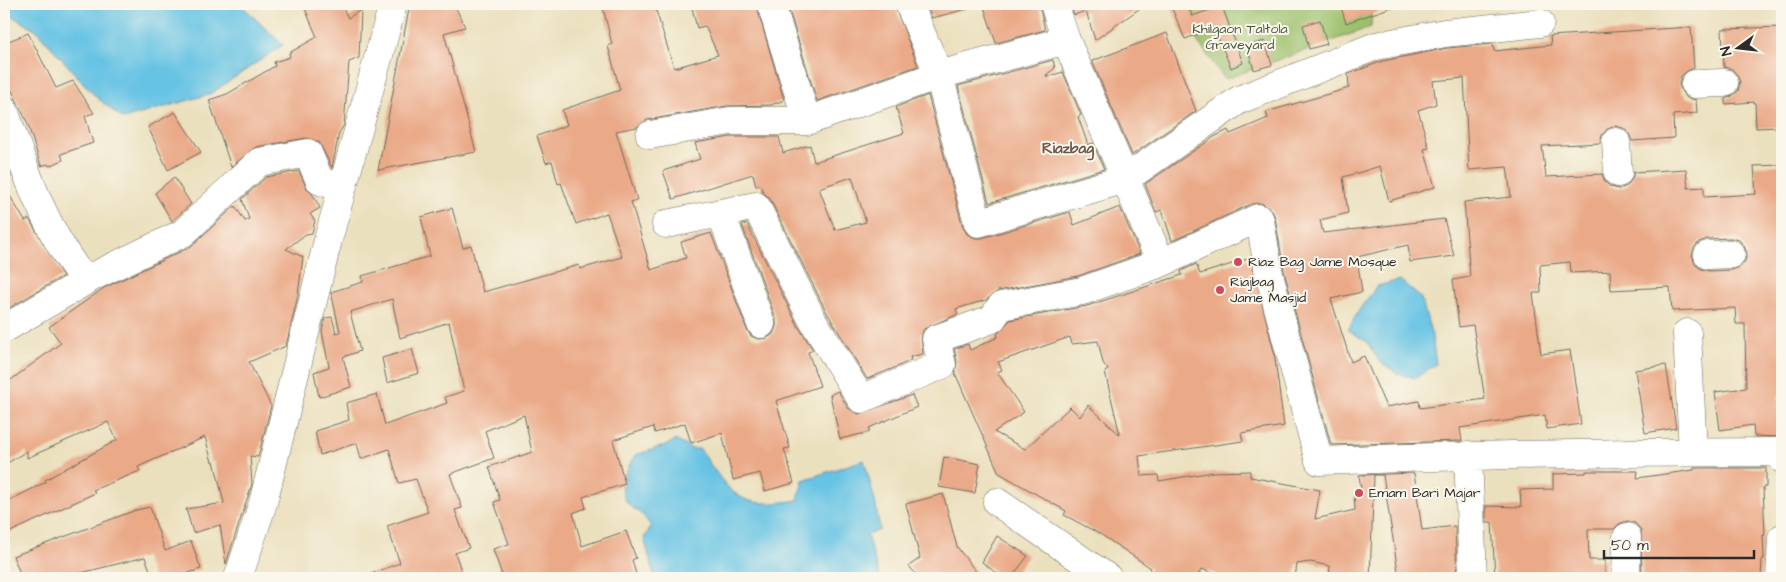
<svg xmlns="http://www.w3.org/2000/svg" width="1786" height="582" viewBox="0 0 1786 582" font-family="'Architects Daughter',sans-serif">
<style>
.green{fill:#9bc06a;stroke:#63764a}
.water{fill:#66c3e4;stroke:#487788}
.building{fill:#eaa987;fill-rule:evenodd}
.lines{fill:none;stroke-linecap:round;stroke-linejoin:round}
.minor-casing{stroke:#6e6a5e;stroke-width:29}
.minor{stroke:#fff;stroke-width:28}
.poi-dot{fill:#d1495b;stroke:#fbf7ec;stroke-width:2}
.labels{text-anchor:middle;dominant-baseline:central;stroke-width:4;stroke-linejoin:round;paint-order:stroke}
.park-label{font-size:14px;fill:#4d583e;stroke:#fbf7ec}
.poi-label{font-size:14px;fill:#2b2b2b;stroke:#fbf7ec;text-anchor:start}
.neighbourhood-label{font-size:15px;font-weight:bold;fill:#6e574b;stroke:#fbf7ec}
</style>
<rect width="100%" height="100%" fill="#fbf7ec"/>
<filter id="ink" filterUnits="userSpaceOnUse"><feTurbulence type="fractalNoise" baseFrequency=".02" numOctaves="2"/><feDisplacementMap in="SourceGraphic" scale="10" xChannelSelector="R" yChannelSelector="G"/><feConvolveMatrix kernelMatrix="1 2 1 2 8 2 1 2 1" color-interpolation-filters="sRGB"/></filter>
<filter id="wash" filterUnits="userSpaceOnUse"><feTurbulence type="fractalNoise" baseFrequency=".0096" numOctaves="4" result="noise"/><feDisplacementMap in="SourceGraphic" scale="20" xChannelSelector="R" yChannelSelector="G"/><feGaussianBlur stdDeviation="1.12" result="paint"/><feColorMatrix in="noise" values="0 0 0 0 0 0 0 0 0 0 0 0 0 0 0 0 0 1.4 0 .05"/><feComposite in="paint" operator="in"/></filter>
<g filter="url(#wash)">
<rect width="100%" height="100%" fill="#ebe0be"/>
<path class="green" d="M1170,4h202l-1,23 -146,52z"/>
<path class="water" d="M4,4h170l18,6 48,-6 43,41 -73,49 -87,25 -28,-23 -60,-67 -31,-17z
M1400,280l21,18 11,38 4,28 -20,14 -18,-4 -19,-13 -12,-19 -19,-12 11,-20 18,-24z
M675,440l17,9h8c32,47 38,61 98,51l5,-20 61,-20 11,41 5,29 -13,5 13,43h-225l-11,-40 7,-11c-8,-16 -18,-16 -25,-26 -9,-14 2,-34 9,-46l32,-10z"/>
<g id="blocks">
<path class="building" d="M303,4h38l7,14 13,-8 -2,48 -10,4 -5,63 -5,8 -7,35 -13,-26 -13,-4 -50,9 -25,20 -22,-67 18,-6 48,-28 -1,-4 16,-5 -1,-4 28,-16z
M410,4h44l11,23 -21,6 32,119 -98,18z
M602,4h52l20,64 44,-13 -13,-29 -8,2 -6,-24h65l28,96 -13,5 -44,1 -80,14 -10,7 -21,4 21,69 -6,2 20,68 35,-12 -5,-16 30,-9 36,97 4,6 7,3 9,-1 6,-4 3,-8v-7l-34,-94 5,-1 51,102 15,24 -5,2 12,34 -44,15 14,47 -6,1 10,34 -29,8 -5,-18 -27,7 -11,-47 -31,10 -6,-20 -30,10 -2,-6 -40,13 12,44 -42,13 3,11 -13,5 9,33 44,-15 10,27 -4,2 5,18h-134l-10,-29 16,-5 -15,-42 6,-2 -11,-33 43,-15 -8,-37 -39,16 9,27 -44,16 12,34 -7,2 14,38 -14,5 9,25h-98l-1,-2 35,-13 -13,-37 41,-14 -12,-33 -17,4 -10,-34 -28,10 -4,-16 -37,12 -5,-24 34,-11 -3,-17 31,-9 8,31 62,-22 -2,-6 19,-6 -15,-69 -49,16 -8,-39 -42,13 10,39 -17,6 8,30 -32,10 -5,-25 15,-5 -7,-36 3,-13 7,-1 4,16 4,-1 -9,-40 32,-10 -1,-6 68,-20 -9,-39 31,-9 11,40 8,-3 12,47 96,-27 1,4 42,-12 -15,-44 -31,11 -15,-41 -3,1 -6,-23 -6,2 -9,-27 30,-11 -5,-15 58,-20 -12,-44 4,-2z
M787,4h55l1,6 17,-6h34l24,62 -101,35z
M926,4h40l1,5 -35,9z
M983,4h56l6,26 -49,13z
M1070,4h76l-51,36 -9,-29 -12,4z
M1170,4h18l4,12 30,-10 21,57 -12,5 -17,-40 -29,11z
M1340,4h54l1,2 -49,17z
M1320,20l7,24 -18,5 -6,-24z
M1691,27l3,41 -7,3 -6,5 -2,9 3,7 5,6 9,2 1,13 -24,2 1,23 -42,3 -3,-8 -6,-5 -8,-2 -8,3 -5,6 -2,8 -58,3 4,31 56,-3 3,8 6,5 8,2 8,-3 5,-7 2,-7 52,-3 2,19 16,-1v10l52,-3 -2,-28 28,-1v231l-4,-1 4,42 -28,-1 -1,-11 -33,5 -5,-38 31,-4 -1,-64h-9l-1,-16 -63,3 -2,-24 -59,3 -1,-19 -39,2 -1,-11 -30,3 1,28h-8l8,61 29,-4 11,74 -34,5 -2,-14 -85,13 2,13 -131,4 -47,-174 -9,-54 -4,-8 -10,-6 -10,1 -79,37 -10,-31 -6,2 -11,-28 69,-47 14,-7 2,4 38,-16 -2,-6 83,-24 -1,-14 35,-13 64,-13 46,-4 1,7 57,-6 -1,-9zM1464,78l5,92 38,-3 4,30 -47,5 6,75 -17,3 6,47 14,-2 12,74 -65,9 -1,-7 -33,6 -22,-51 -13,6 -20,-63 31,-7 -5,-35 51,-12 2,17 44,-6 -10,-37 -121,14 -3,-13 28,-7 -5,-36 18,-5 19,-6 9,35 46,-14 -11,-38 5,-1 -11,-38 18,-6 -3,-23zM1731,238l8,2 5,6 3,7 -2,8 -5,6 -8,3 -23,1 -8,-2 -6,-5 -3,-9 2,-7 5,-6 8,-3z
M1782,27v100l-26,1 -1,-26 -30,2v-5l7,-3 6,-5 2,-9 -3,-7 -5,-6 -8,-2 -2,-38z
M28,33l28,55 17,-7 21,32 -9,3 8,27 -32,11 2,6 -14,6 -1,-2 -7,2 -14,-44 -23,-48v-31z
M1167,33l29,78 -64,44 -40,-94z
M1265,41l7,24 -18,5 -7,-24z
M1053,60l2,8 -9,7 1,2 16,-5 18,43 -3,2 10,28 5,-2 11,26 -115,34 -31,-117z
M928,95l35,132 4,7 8,4h7l88,-26 4,13 46,-18 20,47 -62,22 -80,15 -12,9 -30,9 2,5 -34,15 -3,6 2,19 -13,3 1,3 -12,6 -32,13 -41,-68 -56,-112 -7,-7 -2,-7 -5,1 -3,-12 -80,25 -10,-28 37,-12 -5,-16 36,-6h48l4,16 27,-8 4,17 90,-29 -8,-26zM852,177l14,45 -31,8 -16,-42z
M175,112l26,40 -33,18 -20,-43z
M4,156l7,21 -7,3z
M299,171l7,16 7,8 7,13 -10,6 5,7 -3,12 -6,1 -20,15 17,8 -5,38 -12,51 -37,16 22,44 -13,51 -8,-1 2,28 -26,80 -6,-39 -27,8 -7,-24 38,-6 -10,-42 -2,1 -7,-25 -67,30 2,4 -47,19 2,3 -91,42v-32l42,-21 -1,-2 72,-40 -9,-18 -81,36v-7l-23,14v-80l57,-42 -12,-16 55,-39 86,-41 45,-41 10,15 4,-2 -7,-20 24,-22z
M174,177l17,27 -19,17 -17,-28z
M4,186l21,35 4,-2 34,57 -59,35z
M1251,258l23,94 10,74 -43,7 2,8 -104,15 2,20 17,-1 1,6 54,-9 37,-1v6l70,13 -5,29 40,-9 -1,-16 7,-5 -2,-14 55,-2 8,57 33,-4 2,52h-58l-16,-103h-9l-4,103h-41l1,-12 -20,-4 -13,2 -2,14h-69l-24,-9 -6,9h-51l6,-10 -51,-34 -36,-19 2,-4 -67,-38 -44,-100 2,-11 -3,-13 14,-5 2,6 28,-13 -1,-3 13,-14 77,-14 95,-31 -1,-4 15,-7 4,10zM1070,337l2,7 26,-3 5,22 5,7 -3,2 15,63 -32,-30 -8,12 -10,-10 -45,42 -31,-17 30,-20 -27,-40 5,-2 -4,-8z
M412,349l7,24 -32,10 -5,-25z
M1666,365l10,63 -31,5 -10,-63z
M838,391l10,17 11,6 53,-19 5,12 -48,21 1,4 -30,7 -10,-44z
M944,457l36,7 -5,29 -36,-6z
M1694,468h72v19h-3l2,48h-2l1,24h-2l-1,19h-119l-1,-48 -6,-7 -8,-2 -8,3 -5,5h-26l1,31h16v18h-110l-3,-56h-6v-16l35,1 -1,-17 33,-1v-15l33,-1v-2h52l-1,7 57,-8z
M943,494l14,53 24,31h-62l-10,-12 11,-8 -14,-54z
M150,507l15,44 26,-10 10,28 -28,9h-20l-8,-21 -72,18 1,3h-52l-9,-22 123,-46z
M997,536l31,20 -17,22h-8l-21,-16z"/>
</g>
</g>
<g filter="url(#ink)">
<use href="#blocks" fill-opacity="0" stroke="#6e6a5e" stroke-width="1"/>
<g class="lines">
<defs>
<path id="minor" d="M771,4l36,117
M909,4l30,71 39,148 147,-44 114,-79 137,-54 69,-13 95,-10
M1054,4l12,36 95,223
M1695,84l29,-1
M4,110c20,57 39,116 76,164l14,2 89,-43 76,-71 49,-9 12,28 22,7
M650,135l80,-14h77l132,-46 127,-35
M1616,142l2,31
M721,213l40,111
M666,224l90,-18 56,113 49,80 81,-34 -6,-26 56,-20 9,-13 81,-15 79,-28 97,-45 2,2 9,54 50,187c153,-6 307,-9 460,-9l3,7
M1708,255l23,-1
M4,329l90,-53
M1687,333l6,119
M1468,455l5,123
M997,502l111,76
M238,578l25,-75 65,-263 65,-236
M1626,578l1,-41
M1780,578l2,-40"/>
</defs>
<use href="#minor" class="minor-casing"/>
<use href="#minor" class="minor"/>
</g>
</g>
<g class="poi-dot">
<circle cx="1238" cy="262" r="5"/>
<circle cx="1220" cy="290" r="5"/>
<circle cx="1359" cy="493" r="5"/>
</g>
<g class="labels">
<g class="park-label">
<text x="1240" y="29">Khilgaon Taltola<tspan x="1240" dy="16">Graveyard</tspan></text>
</g>
<g class="poi-label">
<text x="1248" y="262">Riaz Bag Jame Mosque</text>
<text x="1230" y="282">Riajbag<tspan x="1230" dy="16">Jame Masjid</tspan></text>
<text x="1369" y="493">Emam Bari Majar</text>
</g>
<g class="neighbourhood-label">
<text x="1068" y="148">Riazbag</text>
</g>
</g>
<rect width="1786" height="582" fill="none" stroke="#fbf7ec" stroke-width="20"/>
<g transform="translate(1738 48) rotate(255)" stroke="#fbf7ec" stroke-width="4" paint-order="stroke">
<path d="M0-4L9 19L0 12L-9 19Z" fill="#2b2b2b"/>
<text y="-8" font-size="14" font-weight="bold" text-anchor="middle" fill="#2b2b2b">N</text>
</g>
<path d="M1604 550v8h150v-8" fill="none" stroke="#2b2b2b" stroke-width="2.5"/>
<text x="1611" y="550" font-size="15" fill="#2b2b2b" stroke="#fbf7ec" stroke-width="4" paint-order="stroke">50 m</text>
</svg>
